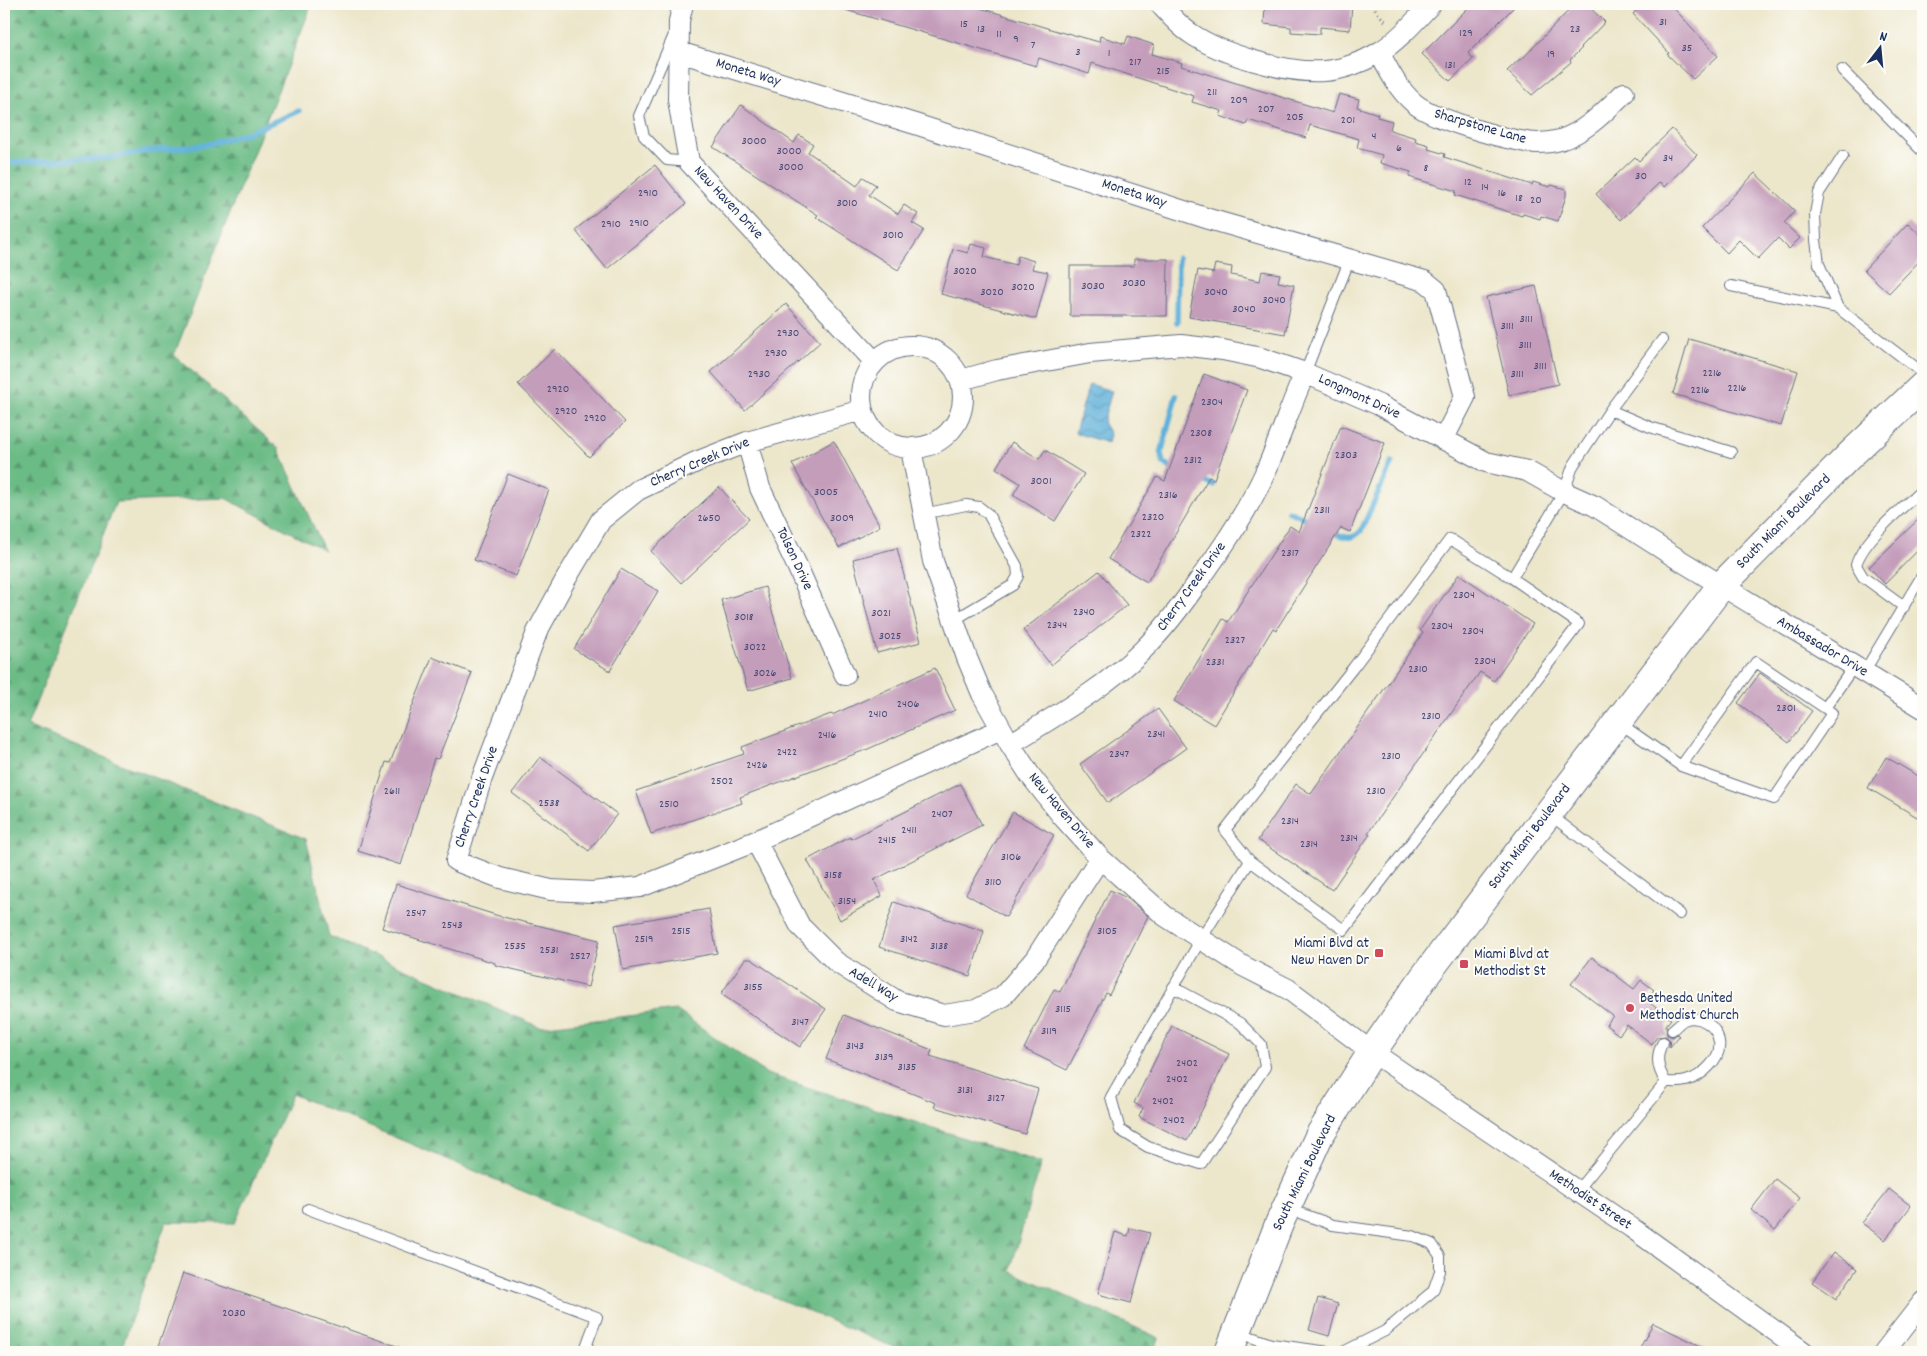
<svg xmlns="http://www.w3.org/2000/svg" width="1927" height="1356" viewBox="0 0 1927 1356" font-family="Dekko,sans-serif">
<style>
.forest{fill:url(#forest-firs);stroke:#437572}
.water{fill:url(#water-waves);stroke:#3d709c}
.lines{fill:none;stroke-linecap:round;stroke-linejoin:round}
.stream{stroke:#5fb1da;stroke-width:5.5}
.building{fill:#c49dbb}
.lane-casing{stroke:#646f84;stroke-width:12}
.street-casing{stroke:#646f84;stroke-width:22}
.primary-casing{stroke:#646f84;stroke-width:30}
.path{stroke:#646f84;stroke-width:3;stroke-dasharray:1 4;stroke-linecap:butt}
.lane{stroke:#fff;stroke-width:10}
.street{stroke:#fff;stroke-width:20}
.primary{stroke:#fff;stroke-width:28}
.poi-dot{fill:#d1495b;stroke:#fdfcf7;stroke-width:2}
.labels{text-anchor:middle;dominant-baseline:central;stroke-width:4;stroke-linejoin:round;paint-order:stroke}
.number-label{font-size:12px;fill:#454a75}
.street-label{font-size:15px;fill:#1b2f5e;stroke:#fdfcf7}
.poi-label{font-size:15px;fill:#1b2f5e;stroke:#fdfcf7;text-anchor:start}
</style>
<defs>
<pattern id="forest-firs" width="22" height="20" patternUnits="userSpaceOnUse" patternTransform="scale(1.25)"><rect width="22" height="20" fill="#6bbb85"/><path d="M5 1l3.5 6h-7zM16 11l3.5 6h-7z" fill="#579870"/></pattern>
<pattern id="water-waves" width="16" height="10" patternUnits="userSpaceOnUse" patternTransform="scale(1.25)"><rect width="16" height="10" fill="#5fb1da"/><path d="M0 5q4-4 8 0t8 0" fill="none" stroke="#4e90b4"/></pattern>
</defs>
<rect width="100%" height="100%" fill="#fdfcf7"/>
<filter id="ink" filterUnits="userSpaceOnUse"><feTurbulence type="fractalNoise" baseFrequency=".02" numOctaves="2"/><feDisplacementMap in="SourceGraphic" scale="10" xChannelSelector="R" yChannelSelector="G"/><feConvolveMatrix kernelMatrix="1 2 1 2 8 2 1 2 1" color-interpolation-filters="sRGB"/></filter>
<filter id="wash" filterUnits="userSpaceOnUse"><feTurbulence type="fractalNoise" baseFrequency=".0096" numOctaves="4" result="noise"/><feDisplacementMap in="SourceGraphic" scale="20" xChannelSelector="R" yChannelSelector="G"/><feGaussianBlur stdDeviation="1.12" result="paint"/><feColorMatrix in="noise" values="0 0 0 0 0 0 0 0 0 0 0 0 0 0 0 0 0 1.4 0 .05"/><feComposite in="paint" operator="in"/></filter>
<g filter="url(#wash)">
<rect width="100%" height="100%" fill="#ece6ca"/>
<path class="forest" d="M4,4h308l-138,351 104,93 46,102 -99,-52 -109,4 -89,224 279,113 23,97 211,91 136,-17 91,64 274,89 -31,108 149,67 -5,14h-249l-613,-258 -57,129 -69,-1 -46,130h-116z"/>
<path class="water" d="M1089,384l23,7 -9,31 7,12 -2,9 -33,-10z"/>
<g class="lines">
<path class="stream" d="M4,163l105,-5 39,-7 57,-6 42,-12 52,-22
M1177,322l1,-64
M1176,471l-13,-8 -2,-9 15,-58
M1201,480l12,5
M1288,511l23,10
M1330,531c12,5 21,11 31,0l31,-69"/>
</g>
<g id="blocks">
<path class="building" d="M839,4h128l100,30v-1l32,9 1,-6 25,8 3,-8 26,9 -2,9 30,9 -1,3 152,47 6,-19 20,5 -2,8 21,7 -1,3 15,4 -2,9 26,8 -1,3 14,4 -1,4 17,5 -1,3 88,28 1,-3 17,5 1,-2 15,4v7l-8,25 -17,-5 -1,3 -17,-5 -1,2 -67,-21 1,-4 -47,-14 2,-5 -31,-9 2,-8 -25,-7 2,-9 -49,-14 -4,13 -58,-18 -2,5 -26,-9 2,-5 -30,-9 2,-6 -102,-33 -3,11 -50,-16 -3,8 -197,-58z
M1265,4h87l-2,26 -30,-3v7l-29,-2v-5l-27,-3z
M1472,4h45l-49,49 5,6 -23,22 -28,-27z
M1575,4h11l19,18 -24,25 1,1 -12,12 1,2 -39,33 -25,-24 13,-12 1,1z
M1644,4h26l48,52 -25,23 -26,-25 2,-1 -36,-39z
M741,105l53,38 5,-8 14,9 -5,8 49,34 6,-9 13,8 -7,10 29,19 6,-9 14,9 -6,9 12,7 -26,40 -82,-53 2,-2 -105,-68z
M1672,129l25,26 -33,32 -4,-5 -39,38 -25,-26 39,-37 4,4z
M655,165l31,39 -79,65 -32,-39z
M1755,173l40,38 -11,12 16,15 -11,11 -11,-11 -20,21 -19,-19 -12,13 -25,-25z
M1908,223l15,14v20l-34,36 -25,-23z
M971,244l15,4 -2,9 32,8 2,-9 16,5 -2,8 16,3 -12,47 -95,-25 12,-45 15,4z
M1134,259h34l-1,57h-97v-50h64z
M1215,264l17,3 -1,8 29,6 2,-10 18,3 -2,8 16,3 -9,49 -96,-17 9,-47 15,3z
M1536,286l22,98 -49,11 -23,-98z
M786,304l34,38 -75,68 -34,-38z
M1689,339l109,32 -17,55 -108,-32z
M555,349l70,73 -36,35 -71,-73z
M1204,374l43,16 -33,89 -5,-2 -62,105 -39,-23 49,-82 8,4z
M1341,426l44,17 -35,89 -9,-4 -65,102 -3,-2 -59,97 -40,-24 49,-82 5,3 62,-96 9,6z
M834,441l46,85 -41,22 -47,-84z
M1012,442l27,17 6,-9 39,24 -29,47 -42,-26 7,-12 -24,-15z
M508,474l41,16 -33,86 -42,-16z
M719,487l30,32 -68,64 -30,-32z
M1923,515v30l-38,39 -16,-17z
M897,548l24,94 -44,11 -24,-94z
M621,569l37,22 -48,80 -36,-22z
M1099,571l28,34 -76,60 -28,-35z
M1459,574l74,50 -39,57 -14,-9 -112,161 2,1 -38,56 -74,-50 38,-56 15,10 112,-161 -3,-3z
M765,587l27,91 -44,13 -27,-91z
M432,657l40,16 -34,86 -4,-1 -33,107 -43,-14 28,-89 4,1z
M935,668l20,42 -87,39 -128,48 2,6 -91,31 -15,-43 108,-37 -2,-7 89,-33 1,1z
M1760,673l52,38 -23,31 -51,-39z
M1158,709l28,39 -78,55 -28,-39z
M540,757l77,57 -28,37 -77,-58z
M1886,757l37,22v29l-6,9 -49,-29z
M960,784l22,41 -108,55 8,16 -42,24 -33,-60 43,-23 1,2z
M1013,812l41,23 -48,82 -40,-23z
M396,884l103,32 100,24 -11,47 -93,-22v-2l-113,-35z
M1110,890l17,8 21,18 -39,79 -3,-2 -39,77 -43,-21 30,-60 6,3z
M894,902l90,29 -14,45 -91,-29z
M709,909l8,44 -94,17 -8,-45z
M1592,957l42,32 7,-9 13,10 -8,10 25,19 -5,6 1,10 6,2 4,-3 2,2 -9,11 -1,-8 -3,-3 -9,1 -5,7 -25,-19 -8,10 -13,-10 7,-9 -42,-32z
M745,959h6l75,50 -26,38 -79,-53z
M844,1015l88,35 -2,6 108,33 -13,45 -91,-27 2,-4 -110,-44z
M1172,1026l57,28 -42,87 -48,-24 4,-9 -9,-5z
M1775,1179l25,19 -25,32 -24,-20z
M1889,1189l22,17 -26,34 -23,-17z
M1130,1228l20,5 -19,70 -33,-9 17,-62 13,4z
M1834,1252l23,17 -21,30 -24,-17z
M183,1273l225,77v2h-252z
M1318,1298l20,6 -9,32 -20,-6z
M1653,1323l60,29h-75z"/>
</g>
</g>
<g filter="url(#ink)">
<use href="#blocks" fill-opacity="0" stroke="#646f84" stroke-width="1"/>
<g class="lines">
<defs>
<path id="lane" d="M674,35l-35,81 5,20 23,24 22,2
M1842,70l81,82
M1731,286l107,22 85,65
M1838,308l-19,-44 -3,-24 -1,-26 4,-21 24,-37
M1305,373l44,-112
M1610,410l40,17 81,25
M923,514l43,-9 13,2 9,7 29,52 1,10 -5,9 -59,35
M1904,607l-41,-30 -7,-12c7,-25 47,-58 67,-76
M1864,672l59,-98
M1618,722l63,44 93,33 58,-86 -7,-5
M1681,766l75,-104 69,46 29,-42
M1549,814l131,100
M1250,861l94,69 235,-306 -67,-46
M1173,987l67,36 21,21 4,23 -64,97 -53,-17 -28,-17 -9,-33 90,-158 49,-78 -25,-31 128,-162 97,-129 62,39 52,-86 9,-26 37,-56 52,-70
M1663,1042c-8,14 -6,27 3,40
M1577,1191l89,-109c7,0 13,1 20,-1 15,-4 36,-22 33,-39 -2,-16 -19,-28 -35,-22 -4,2 -8,7 -12,10
M1286,1208l47,17 80,11 19,8 8,12v15l-7,20 -48,40 -42,21
M308,1209l289,108 -13,35
M1237,1332l34,12 58,8"/>
<path id="street" d="M683,4l-4,17 -1,79 11,62 185,199
M1160,4c9,10 18,21 30,29 30,21 98,41 134,38 18,-1 39,-9 54,-18 19,-11 38,-33 53,-49
M679,52l236,72 294,95 216,62 11,9 29,107 -22,43
M1379,52c10,19 18,36 35,51 17,15 83,34 107,38 12,3 27,2 39,-1 26,-8 45,-29 64,-47
M861 397a51 51 0 1 1 102 0a51 51 0 1 1-102 0Z
M961,380l36,-10 93,-17 91,-8 42,5 38,8 44,15 74,32 107,57 41,9 37,21 31,14 83,53 245,149
M862,410l-115,32 -51,20 -58,28 -37,30 -35,59 -29,53 -55,146 -26,83 44,17 51,12 41,2 48,-5 116,-46 245,-112
M747,442l13,46 38,80 47,107
M911,449l22,112 34,97 15,36 28,50 20,31 32,41 38,42 65,58 78,50 45,23 84,63 260,176 172,124
M1010,744c45,-28 95,-56 133,-94 22,-22 40,-46 57,-71 24,-33 47,-67 64,-104 15,-33 26,-69 41,-102
M756,841l44,85 36,36 61,39 47,14 32,-5 27,-14 32,-37 65,-101
M1884,1352l39,-50"/>
<path id="primary" d="M1229,1352l50,-128 40,-88 53,-84 52,-75 297,-391 128,-130 74,-70"/>
</defs>
<use href="#lane" class="lane-casing"/>
<use href="#street" class="street-casing"/>
<use href="#primary" class="primary-casing"/>
<path class="path" d="M1373,4l3,7 11,12"/>
<use href="#lane" class="lane"/>
<use href="#street" class="street"/>
<use href="#primary" class="primary"/>
</g>
</g>
<g class="poi-dot">
<rect x="1374" y="948" width="10" height="10" rx="2.5"/>
<rect x="1459" y="959" width="10" height="10" rx="2.5"/>
<circle cx="1630" cy="1008" r="5"/>
</g>
<g class="labels">
<g class="number-label">
<text x="1663" y="22">31</text>
<text x="964" y="24">15</text>
<text x="981" y="29">13</text>
<text x="1575" y="29">23</text>
<text x="1466" y="33">129</text>
<text x="999" y="34">11</text>
<text x="1016" y="39">9</text>
<text x="1033" y="45">7</text>
<text x="1687" y="48">35</text>
<text x="1078" y="52">3</text>
<text x="1109" y="53">1</text>
<text x="1551" y="54">19</text>
<text x="1135" y="62">217</text>
<text x="1450" y="65">131</text>
<text x="1163" y="71">215</text>
<text x="1212" y="92">211</text>
<text x="1239" y="100">209</text>
<text x="1266" y="109">207</text>
<text x="1295" y="117">205</text>
<text x="1348" y="120">201</text>
<text x="1374" y="136">4</text>
<text x="754" y="141">3000</text>
<text x="1399" y="148">6</text>
<text x="789" y="151">3000</text>
<text x="1668" y="158">34</text>
<text x="791" y="167">3000</text>
<text x="1426" y="168">8</text>
<text x="1641" y="176">30</text>
<text x="1468" y="182">12</text>
<text x="1485" y="187">14</text>
<text x="648" y="193">2910</text>
<text x="1502" y="193">16</text>
<text x="1519" y="198">18</text>
<text x="1536" y="200">20</text>
<text x="847" y="203">3010</text>
<text x="639" y="223">2910</text>
<text x="611" y="224">2910</text>
<text x="893" y="235">3010</text>
<text x="965" y="271">3020</text>
<text x="1134" y="283">3030</text>
<text x="1093" y="286">3030</text>
<text x="1023" y="287">3020</text>
<text x="992" y="292">3020</text>
<text x="1216" y="292">3040</text>
<text x="1274" y="300">3040</text>
<text x="1244" y="309">3040</text>
<text x="1526" y="319">3111</text>
<text x="1507" y="326">3111</text>
<text x="788" y="333">2930</text>
<text x="1525" y="345">3111</text>
<text x="776" y="353">2930</text>
<text x="1540" y="366">3111</text>
<text x="1712" y="373">2216</text>
<text x="759" y="374">2930</text>
<text x="1517" y="374">3111</text>
<text x="1737" y="388">2216</text>
<text x="558" y="389">2920</text>
<text x="1700" y="390">2216</text>
<text x="1212" y="402">2304</text>
<text x="566" y="411">2920</text>
<text x="595" y="418">2920</text>
<text x="1201" y="433">2308</text>
<text x="1346" y="455">2303</text>
<text x="1193" y="460">2312</text>
<text x="1041" y="481">3001</text>
<text x="826" y="492">3005</text>
<text x="1168" y="495">2316</text>
<text x="1322" y="510">2311</text>
<text x="1153" y="517">2320</text>
<text x="709" y="518">2650</text>
<text x="842" y="518">3009</text>
<text x="1141" y="534">2322</text>
<text x="1290" y="553">2317</text>
<text x="1464" y="595">2304</text>
<text x="1084" y="612">2340</text>
<text x="881" y="613">3021</text>
<text x="744" y="617">3018</text>
<text x="1057" y="625">2344</text>
<text x="1442" y="626">2304</text>
<text x="1473" y="631">2304</text>
<text x="890" y="636">3025</text>
<text x="1235" y="640">2327</text>
<text x="755" y="647">3022</text>
<text x="1485" y="661">2304</text>
<text x="1215" y="662">2331</text>
<text x="1418" y="669">2310</text>
<text x="765" y="673">3026</text>
<text x="908" y="704">2406</text>
<text x="1786" y="708">2301</text>
<text x="878" y="714">2410</text>
<text x="1431" y="716">2310</text>
<text x="1156" y="734">2341</text>
<text x="827" y="735">2416</text>
<text x="787" y="752">2422</text>
<text x="1119" y="754">2347</text>
<text x="1391" y="756">2310</text>
<text x="757" y="765">2426</text>
<text x="722" y="781">2502</text>
<text x="392" y="791">2611</text>
<text x="1376" y="791">2310</text>
<text x="549" y="803">2538</text>
<text x="669" y="804">2510</text>
<text x="942" y="814">2407</text>
<text x="1290" y="821">2314</text>
<text x="909" y="830">2411</text>
<text x="1349" y="838">2314</text>
<text x="887" y="840">2415</text>
<text x="1309" y="844">2314</text>
<text x="1011" y="857">3106</text>
<text x="833" y="875">3158</text>
<text x="993" y="882">3110</text>
<text x="847" y="901">3154</text>
<text x="416" y="913">2547</text>
<text x="452" y="925">2543</text>
<text x="681" y="931">2515</text>
<text x="1107" y="931">3105</text>
<text x="644" y="939">2519</text>
<text x="909" y="939">3142</text>
<text x="515" y="946">2535</text>
<text x="939" y="946">3138</text>
<text x="549" y="950">2531</text>
<text x="580" y="956">2527</text>
<text x="753" y="987">3155</text>
<text x="1063" y="1009">3115</text>
<text x="800" y="1022">3147</text>
<text x="1049" y="1031">3119</text>
<text x="855" y="1046">3143</text>
<text x="884" y="1057">3139</text>
<text x="1187" y="1063">2402</text>
<text x="907" y="1067">3135</text>
<text x="1177" y="1079">2402</text>
<text x="965" y="1090">3131</text>
<text x="996" y="1098">3127</text>
<text x="1163" y="1101">2402</text>
<text x="1174" y="1120">2402</text>
<text x="234" y="1313">2030</text>
</g>
<g class="street-label">
<text transform="translate(748 73) rotate(17)">Moneta Way</text>
<text transform="translate(1480 127) rotate(16)">Sharpstone Lane</text>
<text transform="translate(1134 194) rotate(18)">Moneta Way</text>
<text transform="translate(728 203) rotate(47)">New Haven Drive</text>
<text transform="translate(1359 397) rotate(25)">Longmont Drive</text>
<text transform="translate(700 463) rotate(-23)">Cherry Creek Drive</text>
<text transform="translate(1784 522) rotate(-45)">South Miami Boulevard</text>
<text transform="translate(794 559) rotate(65)">Tolson Drive</text>
<text transform="translate(1192 587) rotate(-54)">Cherry Creek Drive</text>
<text transform="translate(1822 647) rotate(31)">Ambassador Drive</text>
<text transform="translate(477 797) rotate(-71)">Cherry Creek Drive</text>
<text transform="translate(1061 811) rotate(50)">New Haven Drive</text>
<text transform="translate(1530 837) rotate(-53)">South Miami Boulevard</text>
<text transform="translate(873 985) rotate(31)">Adell Way</text>
<text transform="translate(1305 1173) rotate(-64)">South Miami Boulevard</text>
<text transform="translate(1590 1200) rotate(34)">Methodist Street</text>
</g>
<g class="poi-label">
<text x="1369" y="944" text-anchor="end">Miami Blvd at<tspan x="1369" dy="17">New Haven Dr</tspan></text>
<text x="1474" y="955">Miami Blvd at<tspan x="1474" dy="17">Methodist St</tspan></text>
<text x="1640" y="999">Bethesda United<tspan x="1640" dy="17">Methodist Church</tspan></text>
</g>
</g>
<rect width="1927" height="1356" fill="none" stroke="#fdfcf7" stroke-width="20"/>
<g transform="translate(1880 48) rotate(16)" stroke="#fdfcf7" stroke-width="4" paint-order="stroke">
<path d="M0-4L9 19L0 12L-9 19Z" fill="#1b2f5e"/>
<text y="-8" font-size="14" font-weight="bold" text-anchor="middle" fill="#1b2f5e">N</text>
</g>
</svg>
